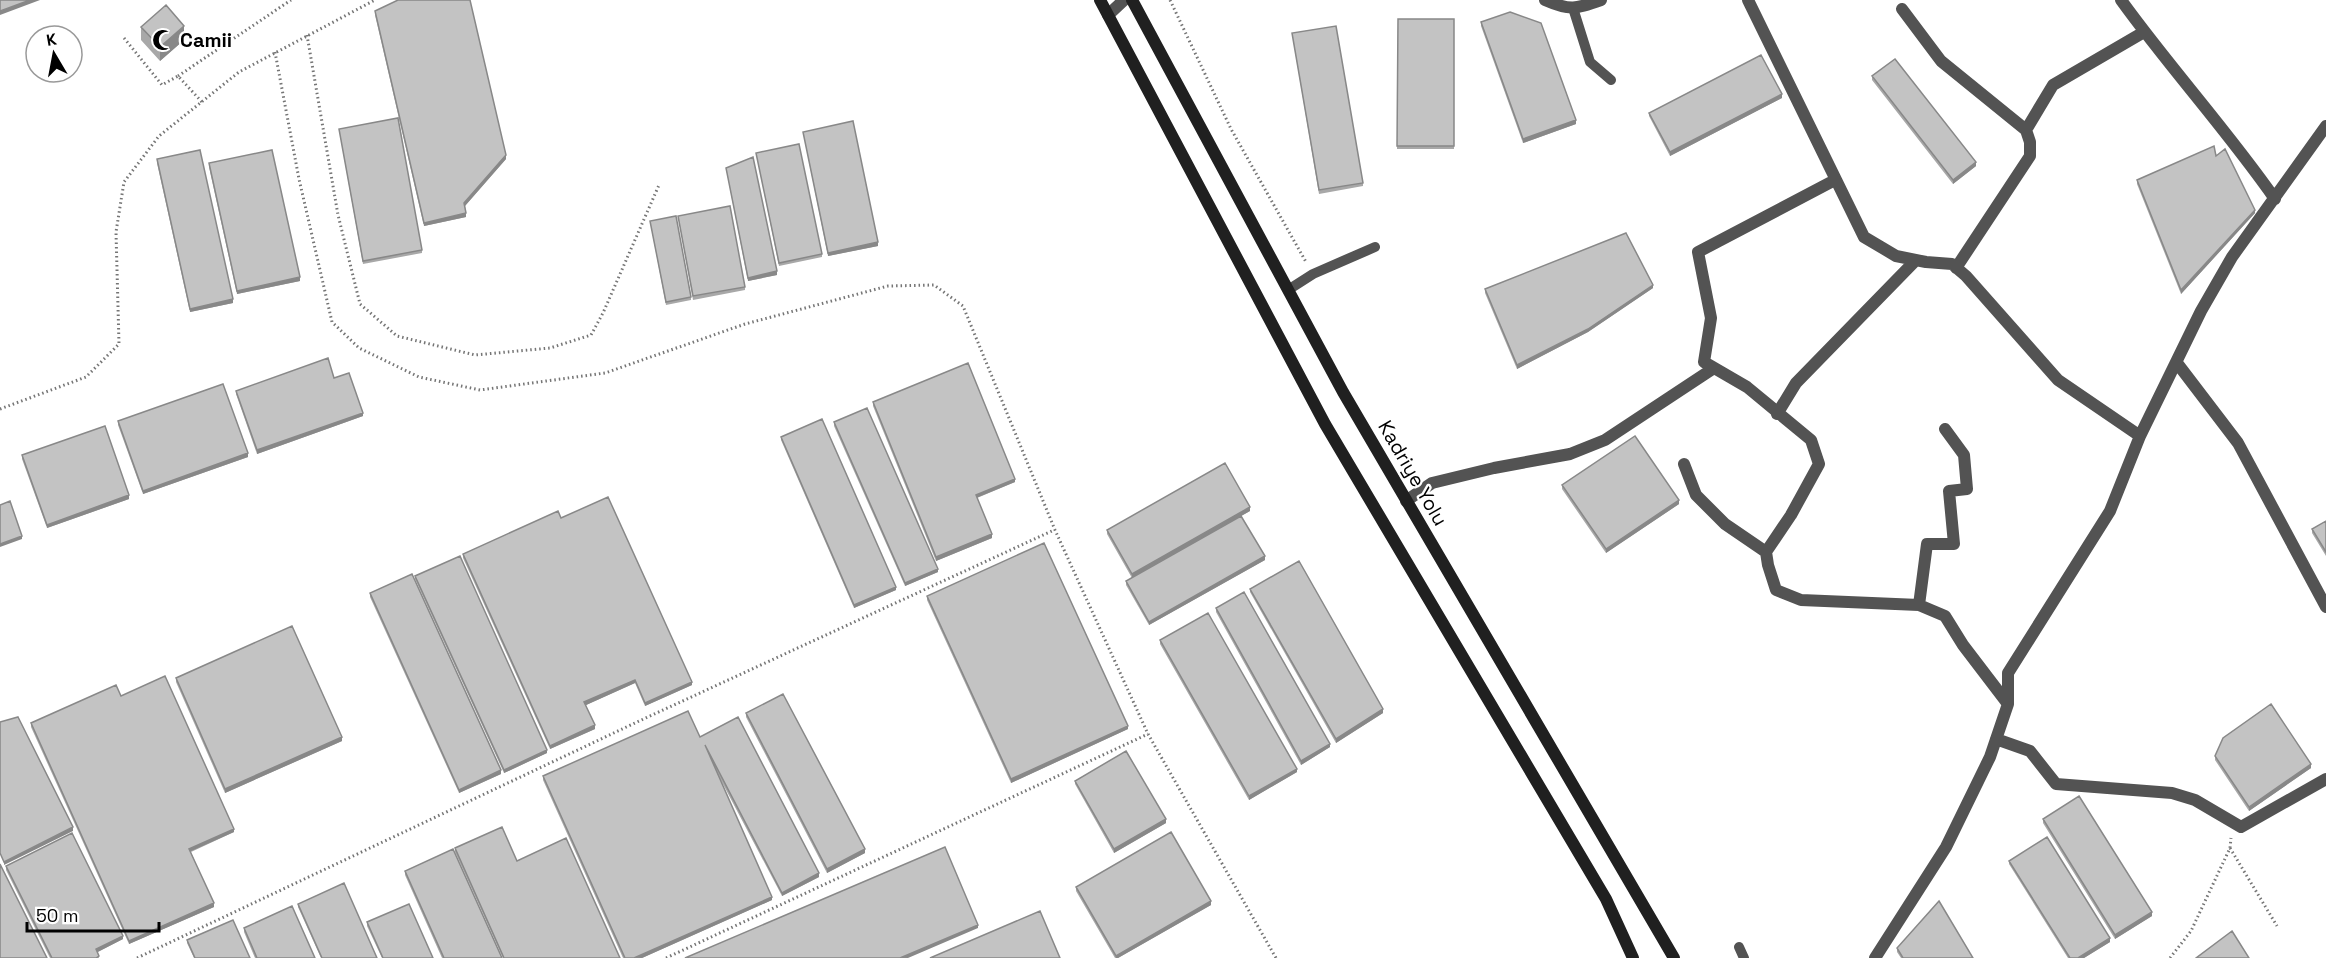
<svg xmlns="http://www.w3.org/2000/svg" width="2326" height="958" viewBox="0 0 2326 958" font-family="'Space Grotesk',sans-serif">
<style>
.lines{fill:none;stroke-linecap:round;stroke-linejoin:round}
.path{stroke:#757575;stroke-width:3;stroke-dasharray:1.5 3;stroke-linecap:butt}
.service{stroke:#535353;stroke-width:10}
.minor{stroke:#535353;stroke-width:12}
.secondary{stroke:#202020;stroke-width:12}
.wall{fill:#a8a8a8}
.shaded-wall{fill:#888}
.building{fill:#c3c3c3;stroke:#888;stroke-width:1.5}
.labels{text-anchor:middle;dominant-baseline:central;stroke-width:4.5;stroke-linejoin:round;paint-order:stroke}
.poi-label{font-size:20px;font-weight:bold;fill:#000;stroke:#fff;text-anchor:start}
.street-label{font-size:20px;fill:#000;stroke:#fff}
</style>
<rect width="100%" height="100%" fill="#fff"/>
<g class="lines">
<path class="path" d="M1170,0l61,129 75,133
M307,35l31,180 22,89 37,32 78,19 75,-7 41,-13 12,-22 56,-128
M124,38l38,47 16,-9 24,26
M275,52l24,127 33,143 27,26 60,29 61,13 125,-17 140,-49 143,-38 46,-1 29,21 92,224 93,204 128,224
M178,76l113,-76
M0,409l86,-32 33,-33 -3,-112 8,-50 35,-46 80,-64 136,-72
M2230,848l47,78
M137,958l500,-236 417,-192
M666,958l482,-224
M2170,958l21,-27 39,-83 1,-10"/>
<path class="service" d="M1573,8l17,54 21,18
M1288,290l25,-16 62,-27
M1739,947l5,11"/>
<path class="minor" d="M1545,0c25,11 31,9 56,0
M1748,0l116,237 32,19 30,6 26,2 14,12 92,104 82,56
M2121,0c49,68 106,130 154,199
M1902,9l39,52 85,69 4,12v14l-74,112
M1108,15l16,-15
M2026,130l27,-45 91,-53
M2177,363l61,80 88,164
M1777,414l19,-31 120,-123
M1684,464l12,31 29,29 41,28 2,13 8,25 25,10 118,5 26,11 18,29 45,59
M1406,501l26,-18 62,-15 76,-14 35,-14 109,-72
M1766,552l25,-37 28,-51 -8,-24 -64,-53 -43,-25 7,-44 -13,-66 137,-72
M1919,605l8,-61h27l-5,-53 18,-2 -3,-34 -19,-26
M1996,739l34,12 26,33 116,9 23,7 46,27 85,-48
M1875,958l71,-111 44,-90 18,-53v-31l102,-162 30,-75 61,-125 31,-54 94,-131"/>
<path class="secondary" d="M1100,0l225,424 281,475 27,59
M1132,0l211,392 331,566"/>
</g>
<path class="wall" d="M375,11l131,148 -41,47 1,11 -42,9 -49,-211z
M1398,19h56v130h-57z
M1481,22l95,102 -53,19 -42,-117z
M141,27l43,13 -24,21 -19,-21z
M1292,33l71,150v3l-44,8z
M1872,76l104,90 -23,18 -81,-104z
M1782,98l-112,58 -21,-40v-3z
M339,129l83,121v3l-59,11z
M803,132l75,114 -50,10z
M756,153l66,101v3l-43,9z
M2216,156l39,57 -74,81 -44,-110v-4z
M157,159l76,144 -43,9 -33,-149z
M209,163l91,118 -63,13 -28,-127z
M726,168l51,107 -29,6z
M678,216l67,71v3l-52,10z
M650,221l41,76v3l-25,5z
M1653,288l-65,44 -71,37 -32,-76v-4z
M236,391l127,25 -106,38 -21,-60z
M873,402l142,80 -38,16 15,40 -56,23 -63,-155z
M118,421l130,36 -105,37 -25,-69z
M834,422l104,150 -33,14 -71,-160z
M781,437l115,153 -42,18 -73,-168z
M22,455l107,44 -82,29 -25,-69z
M1562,485l117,19 -73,49 -44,-64z
M1250,511l-9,5 24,44 -116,65 -23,-40v-4l6,-3 -25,-44v-4z
M561,518l131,167 -47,21 -10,-23 -49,22 9,24 -45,20 -87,-191v-4z
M2326,521v35l-14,-23v-4z
M415,576l132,177 -43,20 -89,-194z
M1250,589l133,124 -47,30 -86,-151z
M370,593l131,181 -42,19 -89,-196z
M927,596l201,133 -117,54 -84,-183z
M1216,608l114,139 -29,18 -85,-153z
M1160,640l137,132 -48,28 -89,-156z
M176,678l166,63 -117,52 -49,-111z
M121,696l113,136 -43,20 23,55 -85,37 -98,-217v-4z
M746,713l119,140 -38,20 -81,-156z
M700,737l119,140 -37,19 -67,-127 57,131 -130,58h-19l-80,-178v-4z
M2215,756l96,12 -62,43 -34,-51z
M1075,781l91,42 -52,30 -39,-69z
M2043,819l109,97 -37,23 -72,-116z
M455,848l62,13 103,97h-117l-48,-106z
M2009,861l101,81 -26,16h-16l-59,-94z
M6,866l117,73 -26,13 2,6h-49l-44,-88z
M405,871l97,87h-60l-37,-83z
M1076,887l135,18 -93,53h-3l-39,-67z
M298,904l79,54h-56l-23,-51z
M367,922l66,36h-51l-15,-32z
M244,928l71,30h-60l-11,-26z
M187,940l63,18h-56l-7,-15z
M1897,948l76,10h-72l-4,-6z"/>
<path class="shaded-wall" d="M30,0h10l-40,15v-4z
M184,26v14l-24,21v-14z
M1782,94v4l-112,58v-4z
M1576,120v4l-53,19v-4z
M506,155v4l-42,48v-4z
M1976,162v4l-23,18v-4z
M2255,210v3l-74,81v-4z
M466,213v4l-42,9v-3z
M878,242v4l-50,10v-3z
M777,271v4l-29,6v-3z
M300,277v4l-63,13v-3z
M1653,285v3l-65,44 -71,37v-4z
M233,299v4l-43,9v-3z
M363,413v3l-106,38v-4z
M248,453v4l-105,37v-3z
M1015,479v3l-39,16v-3z
M129,495v4l-82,29v-3z
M1679,500v4l-73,49v-4z
M1250,507v4l-118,67v-4z
M992,534v4l-56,23v-4z
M22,536v3l-22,8v-3z
M1265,556v4l-116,65v-3z
M938,569v3l-33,14v-3z
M896,587v3l-42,18v-3z
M635,680v3l-51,23v-4z
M692,682v3l-47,21v-3z
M1383,709v4l-47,30v-4z
M595,725v4l-45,20v-3z
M1128,726v3l-117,54v-4z
M342,737v4l-117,52v-4z
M1330,744v3l-29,18v-4z
M547,750v3l-43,20v-3z
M2311,764v4l-62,43v-4z
M1297,769v3l-48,28v-4z
M501,770v4l-42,19v-3z
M1166,819v4l-52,30v-4z
M73,827v4l-69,34v-3z
M234,829v3l-45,20v-3z
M865,849v4l-38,20v-4z
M819,873v4l-37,19v-3z
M772,897v3l-130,58h-8z
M1211,901v4l-93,53h-2v-2z
M214,903v4l-85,37v-3z
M2152,912v4l-37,23v-4z
M978,925v3l-70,30h-8z
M123,936v3l-27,14v-4z
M2110,938v4l-26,16h-6z"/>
<path class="building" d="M0,0h30l-30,11z
M398,0h72l36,155 -42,48 2,10 -42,10 -49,-212z
M166,5l18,21 -24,21 -19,-20z
M1510,12l31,11 35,97 -53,19 -42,-117z
M1398,19h56v127h-57z
M1336,26l27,157 -44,7 -27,-157z
M1761,55l21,39 -112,58 -21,-39z
M1895,59l81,103 -23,18 -81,-104z
M398,118l24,132 -59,11 -24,-132z
M853,121l25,121 -50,11 -25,-121z
M799,144l23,110 -43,9 -23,-110z
M2214,146l2,10 9,-7 30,61 -74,80 -44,-110z
M200,150l33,149 -43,10 -33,-150z
M272,150l28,127 -63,14 -28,-128z
M753,157l24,114 -29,7 -22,-110z
M730,206l15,81 -52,9 -15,-80z
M676,216l15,81 -25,5 -16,-81z
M1626,233l27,52 -65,44 -71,36 -32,-76z
M328,358l6,20 15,-5 14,40 -106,37 -21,-59z
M968,363l47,116 -39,16 16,39 -56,23 -63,-155z
M223,384l25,69 -105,38 -25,-70z
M867,408l71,161 -33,14 -71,-161z
M822,419l74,168 -42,18 -73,-168z
M105,426l24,69 -82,30 -25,-70z
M1635,436l44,64 -73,49 -44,-64z
M1225,463l25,44 -118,67 -25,-44z
M608,497l84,185 -47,21 -10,-23 -51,22 11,23 -45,21 -87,-192 95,-43 3,7z
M10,501l12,35 -22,8v-39z
M1241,516l24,40 -116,66 -23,-41z
M2326,521v31l-14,-23z
M1044,543l84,183 -117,53 -84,-183z
M460,556l87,194 -43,20 -89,-194z
M1299,561l84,148 -47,30 -86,-150z
M412,574l89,196 -42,20 -89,-197z
M1244,592l86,152 -29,17 -85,-153z
M1208,613l89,156 -48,27 -89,-156z
M292,626l50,111 -117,52 -49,-111z
M165,676l69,153 -45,20 25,54 -85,38 -98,-218 85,-38 5,11z
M783,694l82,155 -38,20 -81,-156z
M2271,704l40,60 -62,43 -34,-51 8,-18z
M688,711l12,26 38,-20 81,156 -37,20 -77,-148 67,152 -138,61h-9l-82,-182z
M18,717l55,110 -69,35 -4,-9v-131z
M1126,751l40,68 -52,30 -39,-68z
M2079,796l73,116 -37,23 -72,-116z
M502,827l15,34 49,-23 54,120h-116l-49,-110z
M1171,832l40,69 -95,55 -40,-69z
M72,833l51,103 -27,13 3,7 -3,2h-44l-46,-92z
M2047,837l63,101 -32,20h-8l-61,-97z
M945,847l33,78 -78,33h-215z
M453,849l49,109h-58l-39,-87z
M0,864l47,94h-47z
M344,883l33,75h-55l-24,-54z
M1939,901l34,57h-70l-6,-10z
M409,904l24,54h-50l-16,-36z
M292,906l23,52h-58l-13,-30z
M1040,911l20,47h-130z
M233,920l17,38h-55l-8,-18z
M2232,931l17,27h-53z"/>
<defs>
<symbol id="mosque-bare" viewBox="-9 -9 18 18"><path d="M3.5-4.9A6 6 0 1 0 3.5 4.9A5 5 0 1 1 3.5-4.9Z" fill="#000" stroke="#fff" stroke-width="2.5" paint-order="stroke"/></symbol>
</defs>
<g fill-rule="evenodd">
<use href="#mosque-bare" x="148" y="25" width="30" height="30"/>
</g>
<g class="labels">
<g class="poi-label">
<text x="180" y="40">Camii</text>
</g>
<g class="street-label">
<text transform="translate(1413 473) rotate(60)">Kadriye Yolu</text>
</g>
</g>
<g transform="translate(54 54) rotate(350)"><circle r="28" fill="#ffffff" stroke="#999999" stroke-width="1.5"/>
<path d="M0-4.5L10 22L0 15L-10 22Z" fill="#000000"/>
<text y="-9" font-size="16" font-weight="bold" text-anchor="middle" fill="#000000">K</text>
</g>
<path d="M27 922v9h132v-9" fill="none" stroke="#000000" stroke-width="3"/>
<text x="36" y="922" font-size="18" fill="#000000" stroke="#ffffff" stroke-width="4.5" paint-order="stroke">50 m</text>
</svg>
